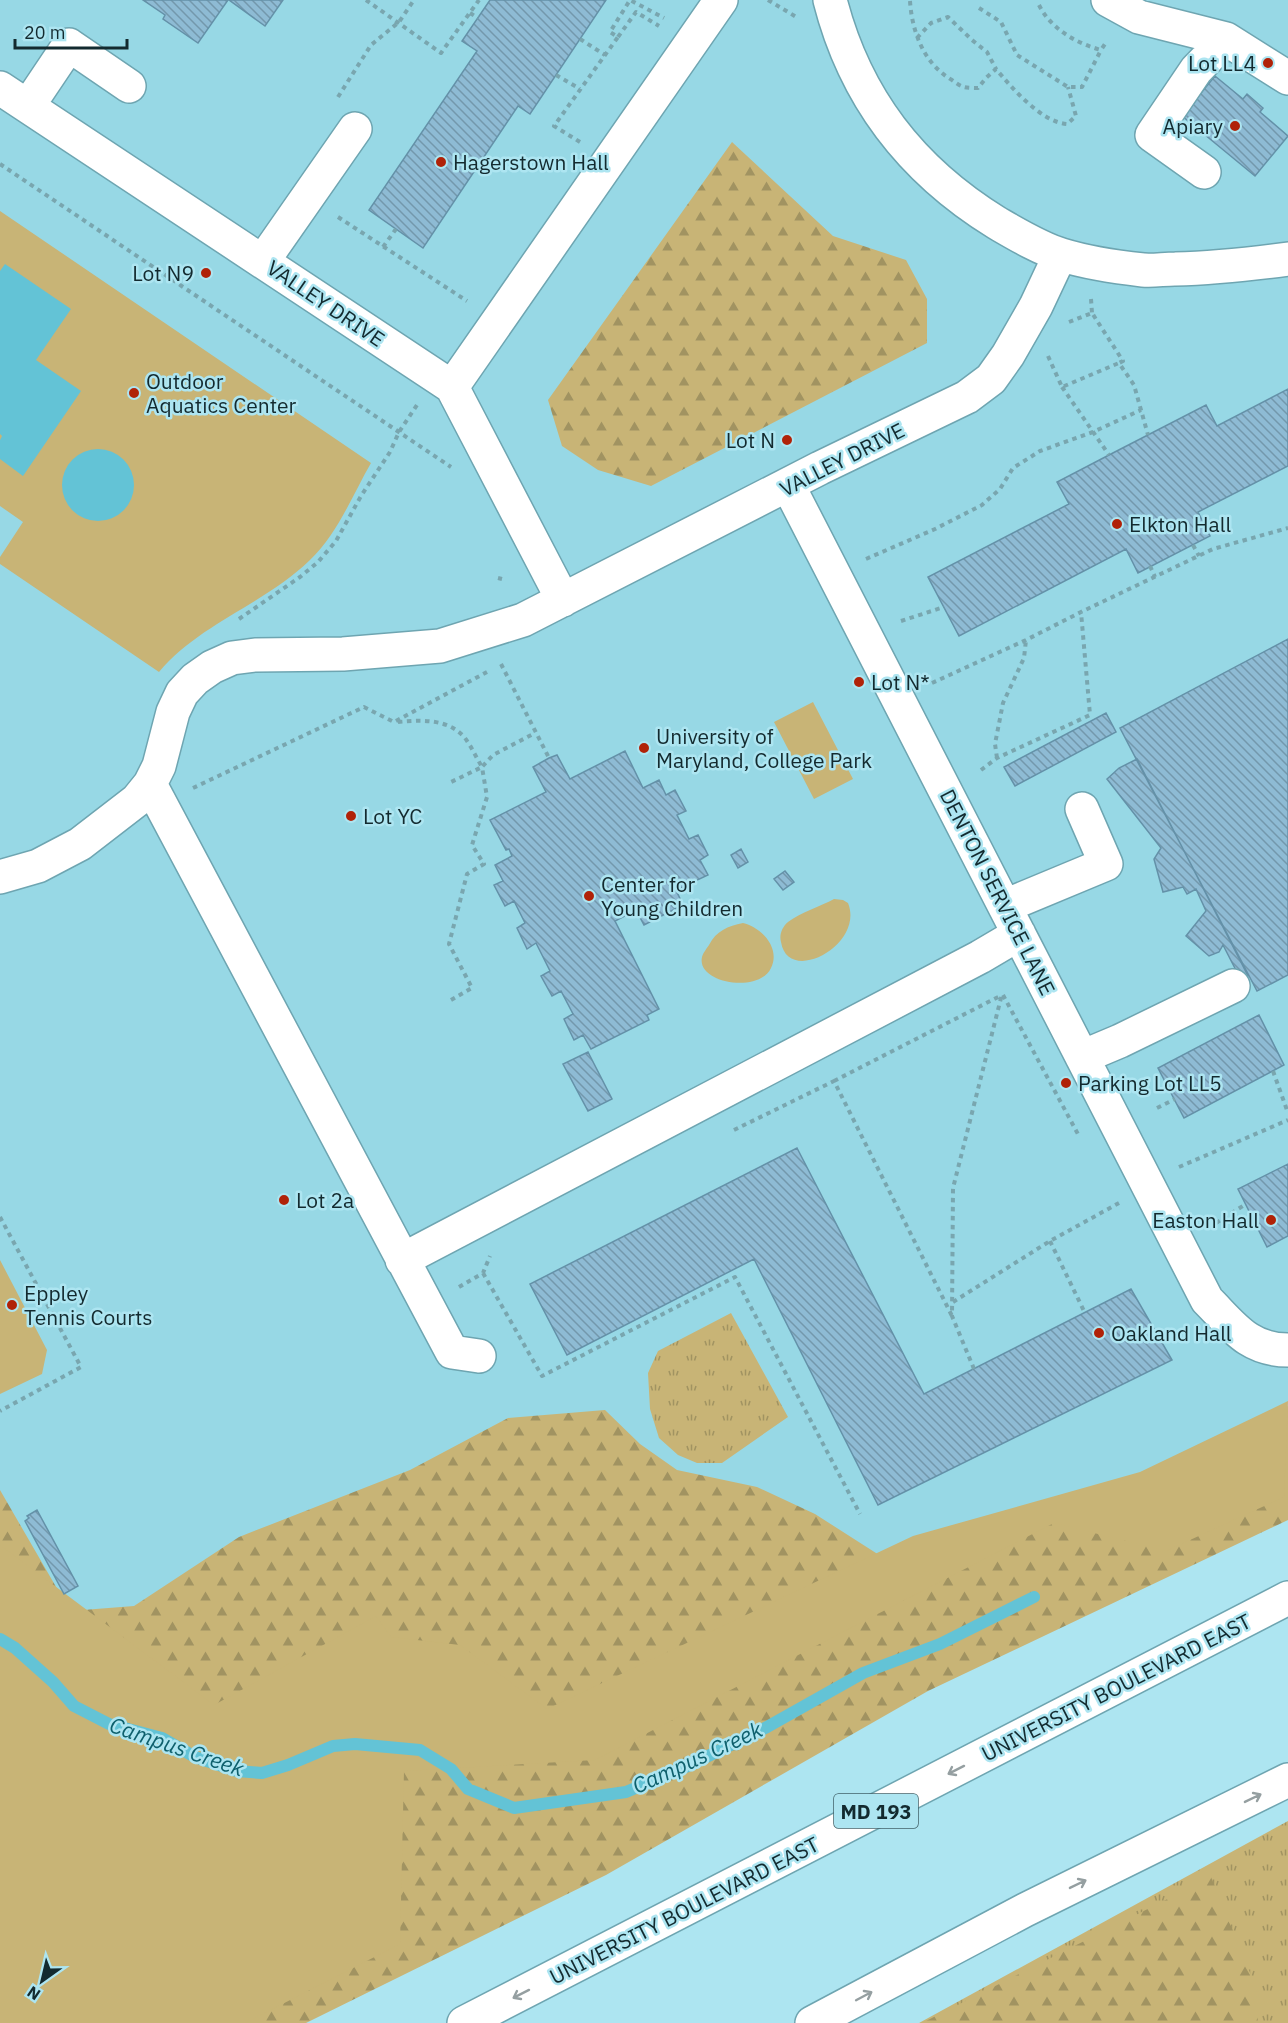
<svg xmlns="http://www.w3.org/2000/svg" width="1288" height="2023" viewBox="0 0 1288 2023" font-family="'IBM Plex Sans',sans-serif">
<style>
.built{fill:#97d8e5}
.grass{fill:url(#grass-tufts)}
.forest{fill:url(#forest-firs)}
.park{fill:#c8b476}
.water{fill:#63c3d6}
.lines{fill:none;stroke-linecap:round;stroke-linejoin:round}
.stream{stroke:#63c3d6;stroke-width:12}
.building{fill:url(#building-back-hatch);stroke:#6491a8;stroke-width:1.5}
.minor-casing{stroke:#6ea5b1;stroke-width:36}
.major-casing{stroke:#6ea5b1;stroke-width:36}
.path{stroke:#79a6af;stroke-width:4;stroke-dasharray:4.5 4.5;stroke-linecap:butt}
.minor{stroke:#fff;stroke-width:33}
.major{stroke:#fff;stroke-width:33}
.oneway{stroke:#959fa1}
.poi-dot{fill:#b02208;stroke:#ade5f1;stroke-width:2}
.labels{text-anchor:middle;dominant-baseline:central;stroke-width:5;stroke-linejoin:round;paint-order:stroke}
.shield{fill:#ade5f1;stroke:#416269;stroke-width:1.5}
.shield-label{font-size:20px;font-weight:bold;fill:#132a2f}
.poi-label{font-size:21px;fill:#132a2f;stroke:#ade5f1;text-anchor:start}
.street-label{font-size:21px;fill:#132a2f;stroke:#ade5f1}
.water-label{font-size:22px;font-style:italic;fill:#0e606d;stroke:#ade5f1}
</style>
<defs>
<pattern id="grass-tufts" width="24" height="20" patternUnits="userSpaceOnUse" patternTransform="scale(1.5)"><rect width="24" height="20" fill="#c8b476"/><path d="M3 7l-1-3M5 7V3M7 7l1-3M15 17l-1-3M17 17v-4M19 17l1-3" fill="none" stroke="#a19361"/></pattern>
<pattern id="forest-firs" width="22" height="20" patternUnits="userSpaceOnUse" patternTransform="scale(1.5)"><rect width="22" height="20" fill="#c8b476"/><path d="M5 1l3.5 6h-7zM16 11l3.5 6h-7z" fill="#a19361"/></pattern>
<pattern id="building-back-hatch" width="6" height="6" patternUnits="userSpaceOnUse" patternTransform="scale(1.5)"><rect width="6" height="6" fill="#8ebbd4"/><path d="M-1 5l2 2M0 0l6 6M5-1l2 2" fill="none" stroke="#7398ac"/></pattern>
</defs>
<rect width="100%" height="100%" fill="#ade5f1"/>
<path class="built" d="M0,0h1288v1497l-1288,526z"/>
<path class="grass" d="M731,1313l57,104 -66,46h-25l-19,-8 -19,-17 -9,-29 -2,-36 10,-22z
M1288,1821v202h-369z"/>
<path class="forest" d="M732,142l101,94 73,24 21,39v44l-276,143 -53,-16 -36,-24 -14,-46z
M1288,1406v114l-360,171 -322,184 -300,148h-306v-533l70,121 64,-5 105,-69 171,-67 98,-52 97,-8 35,34 37,26 80,17 58,27 86,55 194,-75z
M1211,1877l44,108 3,38h-336z"/>
<path class="park" d="M0,211l371,252c-19,33 -33,70 -61,97 -45,44 -110,63 -151,112l-159,-108v-7l23,-35 -23,-16z
M813,702l40,77 -39,20 -40,-77z
M834,899l9,1 5,3c17,42 -60,83 -67,39 -2,-7 1,-15 7,-20 12,-9 33,-16 46,-23z
M743,923c18,4 38,25 28,45 -12,26 -75,15 -69,-11 1,-4 5,-9 7,-12 7,-14 19,-19 34,-22z
M0,1260l47,90 -5,24 -42,20z
M1288,1401l-4,96 -118,54 -112,-28 -459,237 -191,11 -4,173 -155,79h-245v-478l214,160 162,-89 15,21 69,8 87,64 366,-173 227,-64z"/>
<path class="water" d="M5,264l66,45 -35,51 45,31 -58,85 -23,-17v-19l2,-4 -2,-2v-163z
M62 485a36 36 0 1 1 72 0a36 36 0 1 1-72 0Z"/>
<g class="lines">
<path class="stream" d="M0,1639l15,9 38,34 21,24 35,18 53,14 33,19 42,14 25,2 26,-8 45,-19 22,-2 65,6 31,19 17,20 46,19 112,-16 62,-26 79,-39 96,-54 77,-29 94,-47"/>
</g>
<path class="building" d="M143,0h85l-30,43 -35,-24 2,-4z
M229,0h54l-18,26z
M490,0h116l-76,114 -12,-8 -95,142 -54,-38 108,-159 -15,-10z
M1215,76l28,23 4,-5 16,14 -3,4 28,24 -33,40 -73,-60z
M1288,389v77l-90,46 12,24 -72,37 -12,-24 -167,87 -31,-59 141,-73 -12,-22 52,-27 97,-50 11,21z
M1288,639v336l-31,16 -137,-263z
M1106,713l10,19 -101,54 -11,-19z
M625,751l18,37 16,-8 7,15 9,-5 11,21 -9,4 12,24 9,-4 10,20 -8,5 8,15 -32,15 7,15 -39,20 -8,-15 -21,11 44,88 -12,6 2,5 -58,29 -8,-14 -9,5 -10,-21 9,-5 -12,-23 -9,5 -11,-20 9,-5 -14,-28 -9,6 -10,-21 8,-5 -11,-22 -9,5 -11,-21 9,-4 -8,-16 17,-9 -3,-7 -3,1 -16,-30 56,-28 -13,-25 16,-9 8,-3 13,24z
M1137,759l111,217 -7,4 -18,-35 -4,7 -10,4 -23,-20 20,-25 -10,-22 -9,5 -4,-7 -20,5 -9,-33 7,-11 -54,-69 12,-11z
M741,849l7,13 -10,6 -7,-13z
M785,871l9,11 -11,8 -9,-11z
M1259,1015l25,50 -100,53 -26,-50z
M588,1052l24,47 -24,12 -25,-47z
M797,1148l127,246 207,-105 41,71 -294,145 -124,-246 -187,96 -37,-71z
M1288,1164v72l-21,11 -29,-58z
M37,1510l41,76 -14,8 -39,-73 4,-3 -2,-2z"/>
<g class="lines">
<defs>
<path id="minor" d="M830,0c25,98 81,170 167,223 19,11 44,26 65,32 26,8 54,12 81,15 10,1 21,-1 32,-1 38,-1 75,-5 113,-10
M1108,0l31,17 87,22 62,39
M0,88l452,299 111,213
M28,106l41,-61 60,41
M1204,172l-52,-37 44,-65 30,-31
M263,261l92,-132
M452,387l269,-387
M788,485l419,815c26,26 41,50 81,50
M150,784l302,568 27,4
M0,877l38,-11 42,-22 57,-44 13,-16 9,-18 14,-54 9,-19 13,-14 17,-12 20,-9 23,-3 88,-1 97,-8 83,-26 297,-152 147,-71 24,-18 17,-24 28,-49 24,-51
M1005,906l101,-42 -24,-55
M1082,1057l38,-16 113,-55
M402,1260l578,-303 39,-23"/>
<path id="major" d="M464,2023l824,-425
M812,2023l213,-113 263,-130"/>
</defs>
<use href="#minor" class="minor-casing"/>
<use href="#major" class="major-casing"/>
<path class="path" d="M366,0l75,53 38,-53
M768,0l30,18
M910,1c2,31 14,63 42,79 4,3 8,6 12,7 4,1 10,1 14,1l8,-10 10,-9c16,19 45,53 71,55l9,-8 -8,-29
M1039,5c12,24 37,38 62,45l6,-9
M979,8l22,14 16,33 51,32h14l19,-37
M470,13l8,5
M618,37l18,-25 23,14
M917,38l14,-15 17,-6 24,23 15,12 9,17
M580,39l25,16
M556,75l24,14
M338,97l33,-52 28,-23 15,-22
M580,142l-26,-16 64,-89 -8,-5 20,-32 34,18
M0,164l451,303
M338,217l129,84
M383,247l13,-18
M1091,299l1,14
M1069,322l23,-9 31,48 -4,2 15,22 14,50
M1048,356l14,31 57,-24
M1062,387l47,68
M1193,545l6,11
M866,559l69,-30 47,-24 18,-16 13,-21 27,-17 53,-19 48,-22
M1150,566l5,11
M498,578l4,1
M239,619l61,-42 18,-15 18,-21 25,-45 29,-44 9,-20 18,-27
M901,621l43,-14
M501,664l48,94
M932,683l94,-43 55,-28 132,-63 75,-21
M398,722c23,-2 50,-4 67,16 6,8 11,19 17,29l-33,16
M997,758l-2,-14 8,-41 21,-45 2,-18
M981,770l16,-12 93,-43 -9,-103
M193,788l171,-81 30,15 93,-50
M1003,995l76,141
M451,1000l21,-12 -23,-44 18,-70 17,-10 -12,-19 15,-48 -5,-30 11,-12 42,-22
M1273,1071l15,42
M834,1081l168,-86
M1157,1108l18,-9
M734,1130l100,-49 118,235
M1179,1167l109,-47
M0,1217l81,150 -81,44
M1216,1223l30,-19
M1050,1241l34,70
M483,1273l59,103 193,-99 125,237
M459,1287l24,-14 7,-17
M953,1302l97,-61 69,-38
M974,1369l-22,-53 1,-128 49,-194"/>
<use href="#minor" class="minor"/>
<use href="#major" class="major"/>
</g>
<defs><path id="oneway-shaft" d="M-6 0H5M1.5-3L5.5 0L1.5 3" fill="none" stroke-width="1.6" stroke-linecap="round" stroke-linejoin="round" transform="scale(1.5)"/></defs>
<g class="oneway">
<use href="#oneway-shaft" transform="translate(956 1770) rotate(153)"/>
<use href="#oneway-shaft" transform="translate(1253 1798) rotate(-26)"/>
<use href="#oneway-shaft" transform="translate(1078 1884) rotate(-26)"/>
<use href="#oneway-shaft" transform="translate(521 1994) rotate(153)"/>
<use href="#oneway-shaft" transform="translate(864 1996) rotate(-28)"/>
</g>
<g class="poi-dot">
<circle cx="1268" cy="63" r="6"/>
<circle cx="1235" cy="126" r="6"/>
<circle cx="441" cy="162" r="6"/>
<circle cx="206" cy="273" r="6"/>
<circle cx="134" cy="393" r="6"/>
<circle cx="787" cy="440" r="6"/>
<circle cx="1117" cy="524" r="6"/>
<circle cx="859" cy="682" r="6"/>
<circle cx="644" cy="748" r="6"/>
<circle cx="351" cy="816" r="6"/>
<circle cx="589" cy="896" r="6"/>
<circle cx="1066" cy="1083" r="6"/>
<circle cx="284" cy="1200" r="6"/>
<circle cx="1271" cy="1220" r="6"/>
<circle cx="12" cy="1305" r="6"/>
<circle cx="1099" cy="1333" r="6"/>
</g>
<g class="labels">
<rect class="shield" x="834" y="1794" width="84" height="34" rx="4.5"/>
<g class="shield-label">
<text x="876" y="1811">MD 193</text>
</g>
<g class="poi-label">
<text x="1256" y="63" text-anchor="end">Lot LL4</text>
<text x="1223" y="126" text-anchor="end">Apiary</text>
<text x="453" y="162">Hagerstown Hall</text>
<text x="194" y="273" text-anchor="end">Lot N9</text>
<text x="146" y="381">Outdoor<tspan x="146" dy="24">Aquatics Center</tspan></text>
<text x="775" y="440" text-anchor="end">Lot N</text>
<text x="1129" y="524">Elkton Hall</text>
<text x="871" y="682">Lot N*</text>
<text x="656" y="736">University of<tspan x="656" dy="24">Maryland, College Park</tspan></text>
<text x="363" y="816">Lot YC</text>
<text x="601" y="884">Center for<tspan x="601" dy="24">Young Children</tspan></text>
<text x="1078" y="1083">Parking Lot LL5</text>
<text x="296" y="1200">Lot 2a</text>
<text x="1259" y="1220" text-anchor="end">Easton Hall</text>
<text x="24" y="1293">Eppley<tspan x="24" dy="24">Tennis Courts</tspan></text>
<text x="1111" y="1333">Oakland Hall</text>
</g>
<g class="street-label">
<text transform="translate(326 303) rotate(34)">VALLEY DRIVE</text>
<text transform="translate(842 459) rotate(-27)">VALLEY DRIVE</text>
<text transform="translate(998 892) rotate(63)">DENTON SERVICE LANE</text>
<text transform="translate(1116 1687) rotate(-27)">UNIVERSITY BOULEVARD EAST</text>
<text transform="translate(684 1910) rotate(-27)">UNIVERSITY BOULEVARD EAST</text>
</g>
<g class="water-label">
<text transform="translate(177 1746) rotate(19)">Campus Creek</text>
<text transform="translate(697 1757) rotate(-25)">Campus Creek</text>
</g>
</g>
<g transform="translate(42 1981) rotate(214)" stroke="#ade5f1" stroke-width="4.5" paint-order="stroke">
<path d="M0-4.5L10 22L0 15L-10 22Z" fill="#132a2f"/>
<text y="-9" font-size="16" font-weight="bold" text-anchor="middle" fill="#132a2f">N</text>
</g>
<path d="M15 39v9h112v-9" fill="none" stroke="#132a2f" stroke-width="3"/>
<text x="24" y="39" font-size="18" fill="#132a2f" stroke="#ade5f1" stroke-width="4.5" paint-order="stroke">20 m</text>
</svg>
